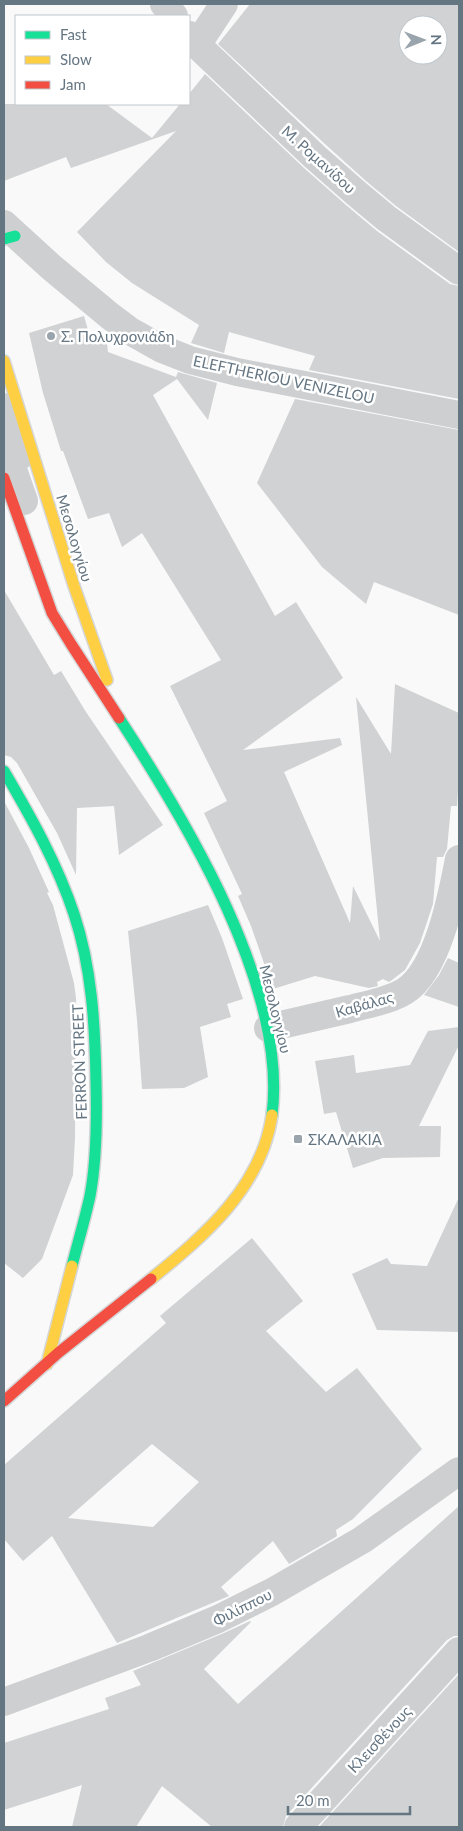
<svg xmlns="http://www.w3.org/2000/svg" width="463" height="1831" viewBox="0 0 463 1831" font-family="Lato,sans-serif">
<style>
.building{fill:#d0d2d3;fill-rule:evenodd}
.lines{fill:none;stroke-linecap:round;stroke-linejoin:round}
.fast-casing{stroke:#d5d6d7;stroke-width:14}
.slow-casing{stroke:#d5d6d7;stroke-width:14}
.jam-casing{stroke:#d5d6d7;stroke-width:14}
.street{stroke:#cecfd0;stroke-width:28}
.fast{stroke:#16e098;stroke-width:11}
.slow{stroke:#ffcf43;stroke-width:11}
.jam{stroke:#f24e42;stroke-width:11}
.poi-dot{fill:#99a4ac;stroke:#fff;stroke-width:2}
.labels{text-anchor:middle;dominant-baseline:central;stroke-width:5;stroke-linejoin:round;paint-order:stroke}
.street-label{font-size:15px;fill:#657683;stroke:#fff}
.poi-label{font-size:15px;fill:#657683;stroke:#fff;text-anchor:start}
</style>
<rect width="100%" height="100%" fill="#f9f9f9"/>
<path class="building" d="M250,4h209v248l-63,-46 -30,-25 -40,-36 -108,-101zM408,25h30v30h-30z
M205,74l99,94 42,37 31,26 73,53 9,2v113l-150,-29 6,-14 -86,-24 -5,21 -33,-10 8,-18 -67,-42 -26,-21 -29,-30 99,-101 -105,37 -5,-11 -62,24v-77h102l46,34 28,-34h9v-10z
M84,316l8,28 15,-1 1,9 68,25 2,-5 39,11 -9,37 -31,-41 -24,16 122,221 21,-14 47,76 -100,72 97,-12 2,7 -58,27 66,151 3,-37 27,55 -24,-244 35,57 4,-70 64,29v62l-2,31h-6l-4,43 -4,8h-6l-4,47 -13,39 -15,27 -13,10 -3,2 -6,-3 -6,3 1,4 -9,2 -54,-12 -42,13 -22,-63 -13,-30 4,-2 -38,-81 23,-12 -57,-115 51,-26 -79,-127 -20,14 -13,-34 -21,6 -25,-68h-2l-18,-58 -14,-60z
M295,399l164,31v185l-85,-33 -8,22 -44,-37 -65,-84z
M4,590l50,85 7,-4 25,41 77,113 -44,30 -5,-49 -37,2 -1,67 -19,-42 -40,-70 -6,-6 -7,-2z
M4,801l25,47 20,44 -2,1 6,12 21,78 2,15 -1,140 -2,37 -31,84 -19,19 -19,-15z
M208,905l14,33 21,61 -16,5 4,13 -31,10 8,50 -24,11 -42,1 -5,-69 -9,-89z
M448,958l11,5v44l-35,-12 15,-20z
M459,1027v18l-40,81h22l-1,31 -57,1 -30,10 -17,-56 -12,2 -9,-53 39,-6 2,18 54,-8 18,-34z
M459,1197v135l-82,-2 -25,-56 35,-16 4,6 36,2z
M252,1238l51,63 -37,30 60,61 31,-24 65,81 -69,70 -17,11 1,6 -3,2 -45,26 -16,-23 -52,46 8,9 -112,47 -65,-107 -29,25 -19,-22v-74l162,-142 -6,-7zM152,1444l47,38 -46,45 -85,-9z
M459,1506v130h-5l-7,4 -161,176 -3,11h-71l-50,-41 -26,41h-64l10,-42 -78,25v-67l105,-34 -4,-11 36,-13 -8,-14 91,-38 26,-12 1,1 -47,47 34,35z
M459,1674v153h-140z"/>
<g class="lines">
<defs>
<path id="fast" d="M4,239l11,-3
M119,718c67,103 169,270 153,397
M4,771c27,46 53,92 70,143 18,54 21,111 22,168 1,38 1,77 -6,114 -5,23 -12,46 -18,70"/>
<path id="slow" d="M4,361l70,225 33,94
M151,1279c53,-43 111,-92 121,-164
M47,1364l25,-98"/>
<path id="jam" d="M4,478l48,135 19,31 48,74
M4,1401l54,-48 93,-74"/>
</defs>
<use href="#fast" class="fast-casing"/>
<use href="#slow" class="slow-casing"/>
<use href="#jam" class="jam-casing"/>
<path class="street" d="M164,4l10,12
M189,35l8,10 118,112 41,36 30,25 73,53
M197,45l27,-41
M4,224l47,43 59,49 20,15 32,18 28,11 47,12 222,43
M4,407l16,49
M4,444l20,57
M268,1028c27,-6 55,-13 82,-19 18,-5 39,-8 55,-18 33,-21 47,-96 54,-132
M4,1702l145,-54 69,-29 54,-27 90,-52 97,-69
M298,1827l161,-176"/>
<use href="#fast" class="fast"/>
<use href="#slow" class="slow"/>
<use href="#jam" class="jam"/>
</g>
<g class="poi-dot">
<circle cx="51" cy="336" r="5"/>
<rect x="293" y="1134" width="10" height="10" rx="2.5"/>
</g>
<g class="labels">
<g class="street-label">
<text transform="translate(319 159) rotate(42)">Μ. Ρομανίδου</text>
<text transform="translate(284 379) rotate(12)">ELEFTHERIOU VENIZELOU</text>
<text transform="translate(75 538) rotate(73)">Μεσολογγίου</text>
<text transform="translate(364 1004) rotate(-16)">Καβάλας</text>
<text transform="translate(276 1009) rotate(76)">Μεσολογγίου</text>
<text transform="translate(79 1062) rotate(-92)">FERRON STREET</text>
<text transform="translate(242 1607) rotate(-27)">Φιλίππου</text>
<text transform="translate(379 1739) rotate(-47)">Κλεισθένους</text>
</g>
<g class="poi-label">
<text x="61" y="336">Σ. Πολυχρονιάδη</text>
<text x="308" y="1139">ΣΚΑΛΑΚΙΑ</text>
</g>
</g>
<rect width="463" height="1831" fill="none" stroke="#657683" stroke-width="10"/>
<rect x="15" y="15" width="175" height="90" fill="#ffffff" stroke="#c1c8cd"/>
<rect x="25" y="31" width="25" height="8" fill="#16e098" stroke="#c1c8cd"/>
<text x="60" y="40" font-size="15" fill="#657683">Fast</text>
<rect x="25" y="56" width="25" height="8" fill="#ffcf43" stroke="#c1c8cd"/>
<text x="60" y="65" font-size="15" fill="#657683">Slow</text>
<rect x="25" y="81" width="25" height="8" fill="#f24e42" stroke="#c1c8cd"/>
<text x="60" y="90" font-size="15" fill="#657683">Jam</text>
<g transform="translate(423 40) rotate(89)"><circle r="24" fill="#ffffff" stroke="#c1c8cd"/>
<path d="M0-4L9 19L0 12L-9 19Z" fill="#99a4ac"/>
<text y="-8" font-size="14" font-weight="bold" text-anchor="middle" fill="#657683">N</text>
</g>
<path d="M288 1806v8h122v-8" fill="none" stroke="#657683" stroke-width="2.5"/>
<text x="296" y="1806" font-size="15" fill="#657683" stroke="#ffffff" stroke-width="4" paint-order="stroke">20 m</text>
</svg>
